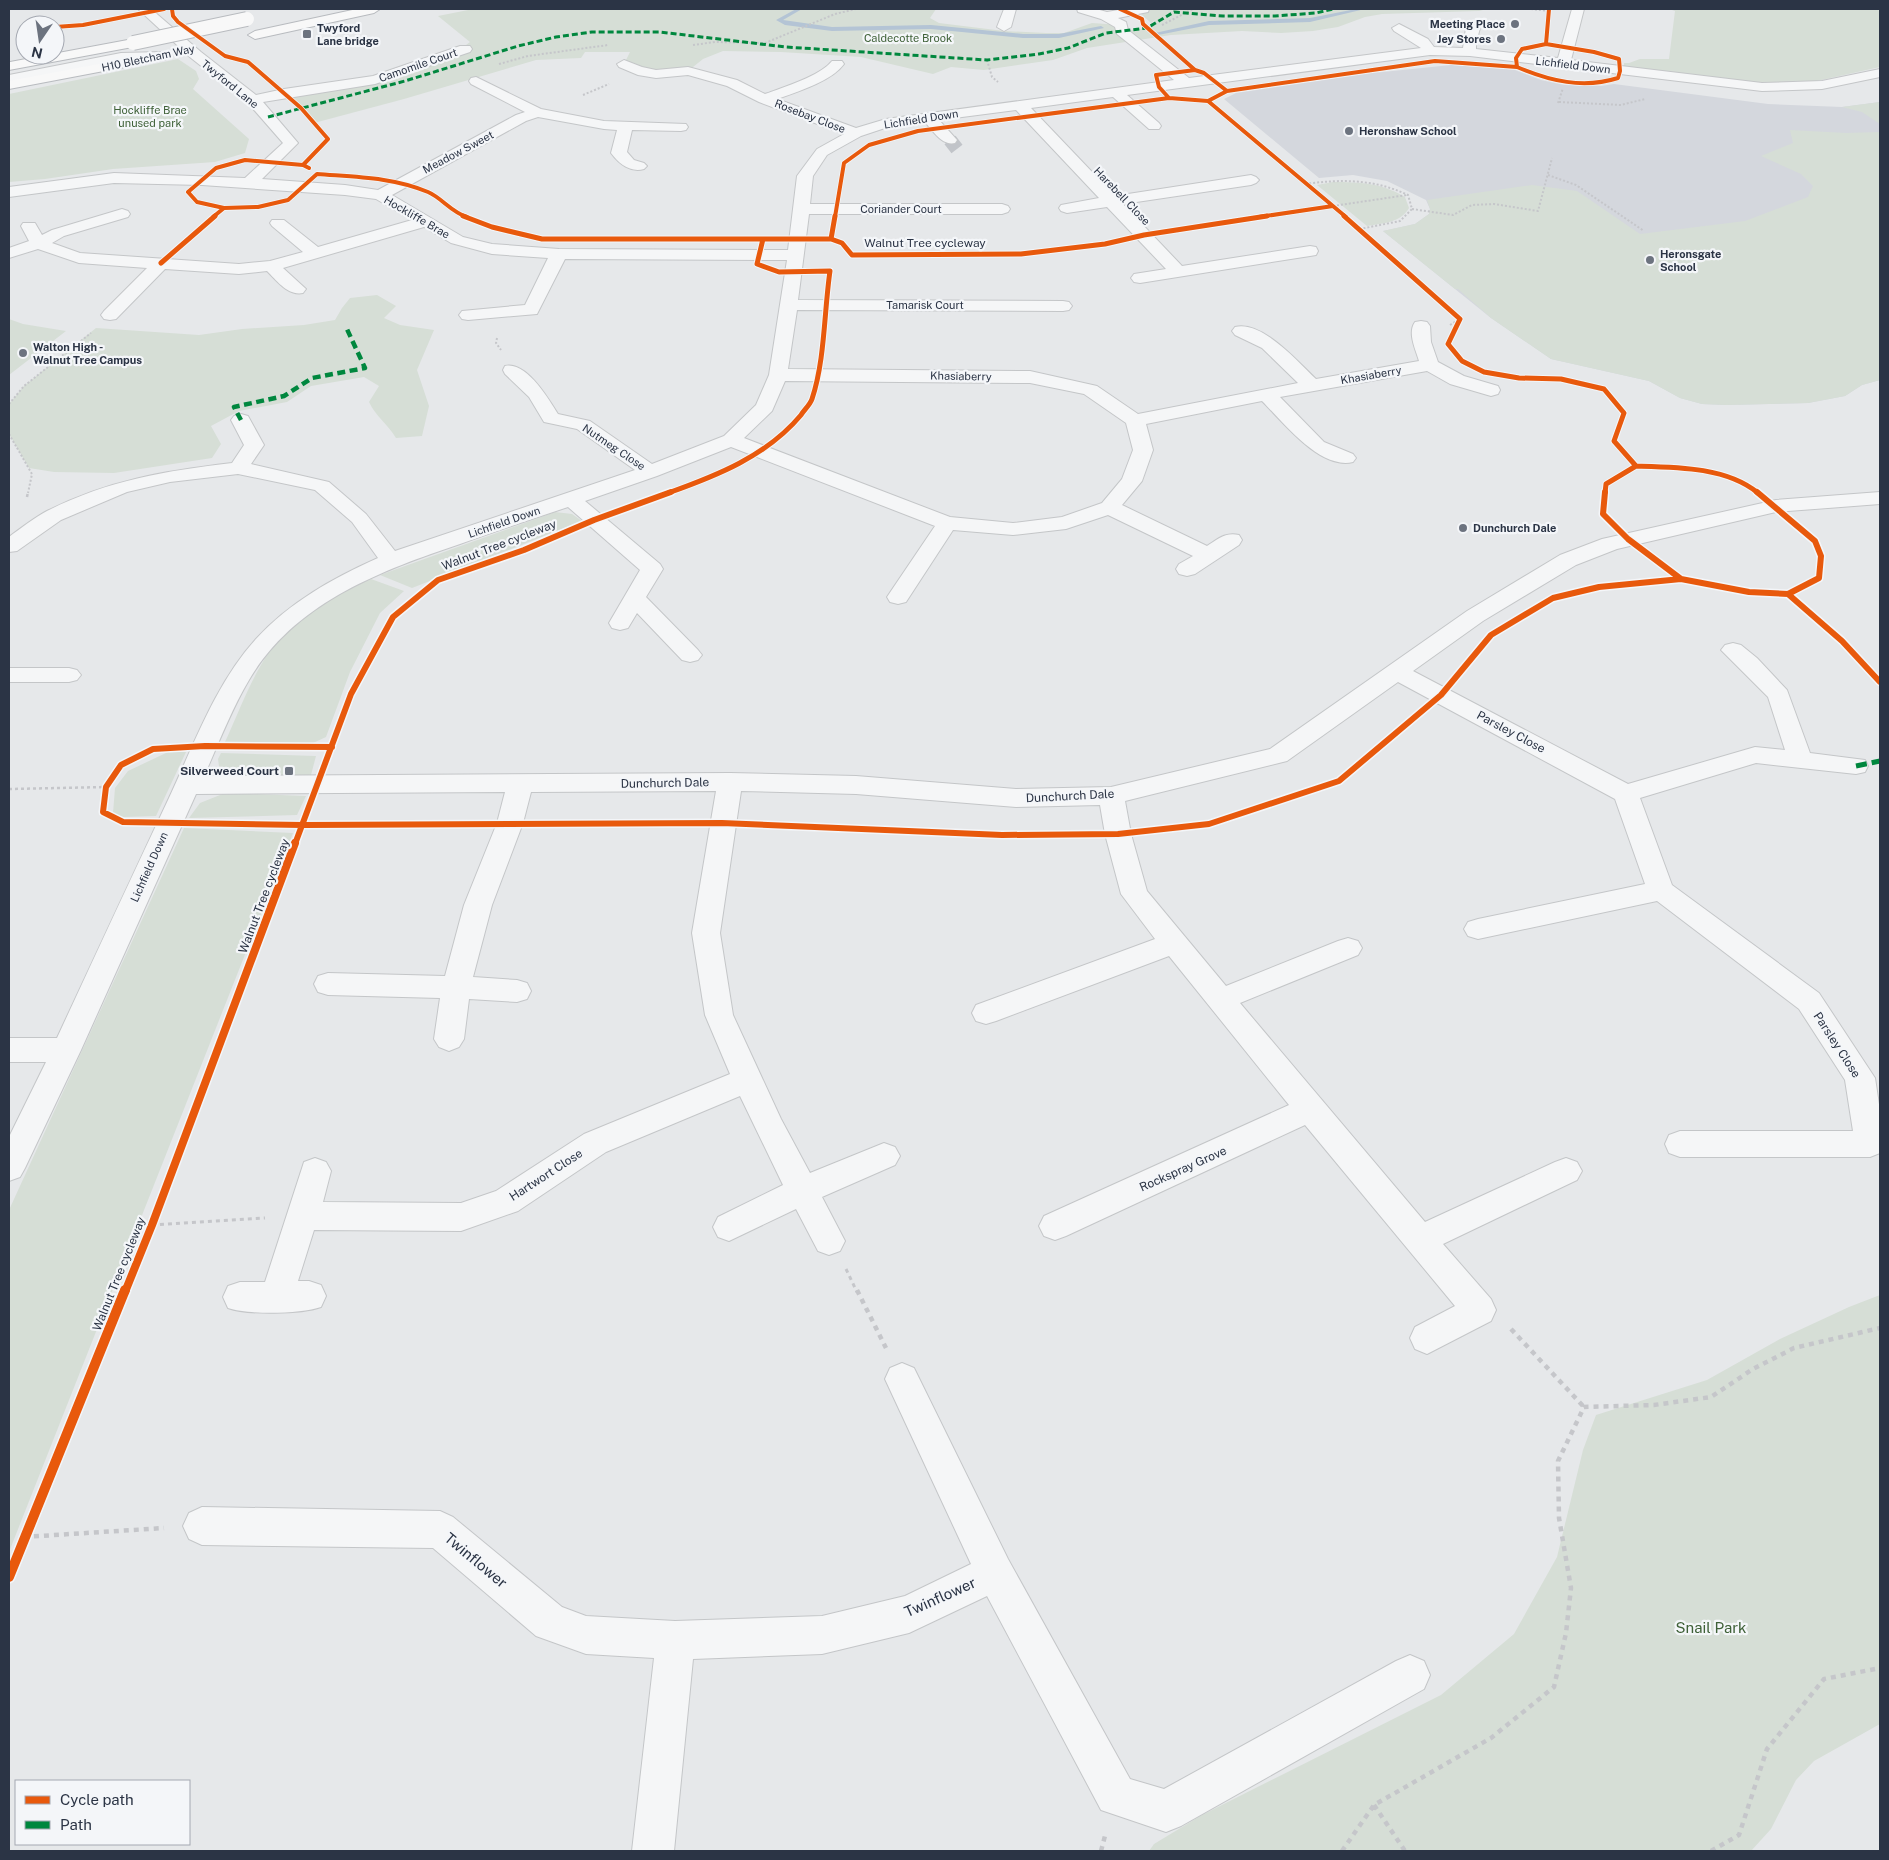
<svg xmlns="http://www.w3.org/2000/svg" width="1889" height="1860" viewBox="0 0 1889 1860" font-family="'Public Sans',sans-serif">
<style>
.built{fill:#d4d7dd}
.green{fill:#d6ded6}
.lines{fill:none;stroke-linecap:round;stroke-linejoin:round}
.stream{fill:#b4c4d5;fill-rule:evenodd}
.minor-tunnel{stroke:#c1c4c9;stroke-width:14;stroke-dasharray:14 7;stroke-linecap:butt}
.minor-casing{stroke:#c4c6c8;stroke-width:2}
.highway-casing{stroke:#b8bbbf;stroke-width:2}
.path-far3{stroke:#c5c6ca;stroke-width:2;stroke-dasharray:2 2;stroke-linecap:butt}
.path-far2{stroke:#c5c6ca;stroke-width:2.5;stroke-dasharray:3 3;stroke-linecap:butt}
.path-far1{stroke:#c5c6ca;stroke-width:3;stroke-dasharray:4 4;stroke-linecap:butt}
.path{stroke:#c5c6ca;stroke-width:4.5;stroke-dasharray:5 5;stroke-linecap:butt}
.minor{fill:#f5f6f7;fill-rule:evenodd}
.highway{fill:#f8f8f8;fill-rule:evenodd}
.highway-bridge-casing{stroke:#b8bbbf;stroke-width:16;stroke-linecap:butt}
.highway-bridge{stroke:#f8f8f8;stroke-width:14}
.quiet-far2{stroke:#00873e;stroke-width:3;stroke-dasharray:6 3;stroke-linecap:butt}
.quiet-far1{stroke:#00873e;stroke-width:4.5;stroke-dasharray:8 4.5;stroke-linecap:butt}
.quiet{stroke:#00873e;stroke-width:5;stroke-dasharray:11 5;stroke-linecap:butt}
.cycleway-far4-casing{stroke:#f4f6f9;stroke-width:5.5}
.cycleway-far3-casing{stroke:#f4f6f9;stroke-width:7}
.cycleway-far2-casing{stroke:#f4f6f9;stroke-width:9}
.cycleway-far1-casing{stroke:#f4f6f9;stroke-width:11}
.cycleway-casing{stroke:#f4f6f9;stroke-width:13}
.cycleway-far4{stroke:#e8590c;stroke-width:4}
.cycleway-far3{stroke:#e8590c;stroke-width:5}
.cycleway-far2{stroke:#e8590c;stroke-width:6}
.cycleway-far1{stroke:#e8590c;stroke-width:8}
.cycleway{stroke:#e8590c;stroke-width:10}
.poi-dot{fill:#6c737f;stroke:#f4f6f9;stroke-width:2}
.labels{text-anchor:middle;dominant-baseline:central;stroke-width:4.5;stroke-linejoin:round;paint-order:stroke}
.far-poi-label{font-size:11px;font-weight:bold;fill:#2b3445;stroke:#f4f6f9;text-anchor:start}
.far-park-label{font-size:11px;fill:#3f6138;stroke:#f4f6f9}
.far-street-label{font-size:11px;fill:#2b3445;stroke:#f4f6f9}
.street-label{font-size:12px;fill:#2b3445;stroke:#f4f6f9}
.poi-label{font-size:12px;font-weight:bold;fill:#2b3445;stroke:#f4f6f9;text-anchor:end}
.near-street-label{font-size:15px;fill:#2b3445;stroke:#f4f6f9}
.near-park-label{font-size:15px;fill:#3f6138;stroke:#f4f6f9}
</style>
<rect width="100%" height="100%" fill="#e6e8ea"/>
<path class="built" d="M1451,65l64,5 26,10 23,5 37,1 13,-2 154,20 74,3 38,-5v278l-18,5 -17,11 -37,7 -82,2 -24,-1 -22,-6 -31,-17 -98,-22 -60,-41 -108,-87 32,-7 14,-10 1,-5 -4,-9 -39,-19 -34,-6 -34,3 -95,-79 12,-6 137,-20z"/>
<path class="green" d="M473,9h463l-6,9 9,5 65,8 42,2h18l28,-10 29,2 2,6 24,-3 11,-10 -7,5 -10,-9 -15,-5h361l-8,2 -97,3 -17,3 -27,10 -25,4 -32,2 -39,-2 -71,4 -84,13 -34,12 -69,10 -33,-3 -18,7 -72,-17 -80,-5 -58,-1 -20,8 -15,12 -32,3 -32,-10 6,-12h-45l-4,6 -45,2 -132,39 -90,24 -30,-30 91,-13 87,-32 8,-6 -32,-26z
M1669,9h207l4,2v56l-63,14 -57,2 -136,-15v-5h5l11,-4h29l6,-48z
M178,59l18,12 3,8 -6,10 56,50 -4,14 -30,9 -102,7 -68,10 -36,3v-88z
M1880,102v22l-18,-12 -20,-5z
M1790,130l56,3 34,-1v248l-18,5 -17,11 -37,7 -82,2 -24,-1 -22,-6 -31,-17 -98,-22 -60,-41 -33,-29h-3l-72,-58 32,-7 14,-10 1,-5 -3,-9 105,-15 45,6 63,43 105,-13 63,-24 5,-11 -12,-12 -40,-18 32,-13z
M1333,182c26,0 49,1 72,15l4,11c-9,15 -25,15 -42,18l-50,-41z
M377,295l19,11 -12,12 16,7 34,5 -17,40 12,36 -7,30 -26,2c-9,-15 -20,-21 -27,-36l10,-16 -15,-9 -53,9 -24,16 -48,9 -28,15 10,18 -9,14 -98,15 -60,-1 -25,-4 -20,-34v-30l15,-18 72,-58 103,7 43,-6 62,-4 31,-5 7,-12 8,-10z
M9,319l14,5 43,7 -57,44z
M555,512l17,2 10,7 -170,67 -32,-13z
M371,579l33,12 -24,22 -30,59 -24,65 -13,6 -88,-1c12,-26 22,-53 36,-77 23,-41 68,-68 110,-86z
M168,752h18l-30,64 -33,1 -10,-4 2,-25 13,-17z
M221,753l95,3 -5,19h-73l-19,-9 -1,-7z
M225,793l81,3 -9,19 -108,3 11,-15z
M184,828l109,5 -284,719v-342z
M1880,1295v429l-66,37 -18,19 -25,49 -20,22h-602l5,-7 48,-29 239,-120 73,-61 43,-77 26,-107 13,-35 111,-35 73,-41 69,-32z"/>
<g class="lines">
<path class="stream" d="M796,9h6l-19,11 49,7 99,-2 92,9h36l42,-8 3,2 -45,10h-36l-92,-9 -99,2 -47,-6 -9,-5z
M1356,9h9l-55,13 -101,3 -51,10 -3,-2 54,-12 101,-3z"/>
<path class="minor-tunnel" d="M950,140l7,9"/>
<defs>
<path id="minor" d="M138,9h13l50,43 55,43 28,-6 89,-13 87,-30h10l2,3 -2,3 -95,32 -112,18 35,41 -36,36 83,6 33,5 138,-75 9,-3 -54,-28 -2,-3 2,-3 5,-1 65,32 63,12 82,3 2,3 -2,3 -5,1 -49,-1 -5,22 7,8 10,3 3,3 -3,3c-13,4 -25,-5 -33,-16l6,-23 -13,-1 -66,-12 -12,4 -134,74 71,42 29,7 67,5 229,1 9,-74 20,-27 27,-15 -85,-32 -32,-16 -39,-11 -32,3 -18,-3 -19,-8 -2,-3 7,-4 18,7 14,3 32,-3 49,13 28,14c19,-7 55,-18 67,-33h10l2,3c-12,17 -47,28 -67,35l79,29 30,-9 288,-39 -57,-46 -2,-7 -14,-8 -23,-7 -1,-3h19l11,3 17,-3h25l-1,3 -30,6 8,4 2,8 61,48 232,-30 -27,-17 -2,-3 7,-4 29,15 6,8 29,1 3,-20 7,-4 7,4 -4,15v6l82,9 14,-49h12l-13,51 191,23 60,-2 58,-12v8l-58,12 -60,2 -292,-35 -40,-1 -303,40 32,28 2,3 -2,3h-10l-36,-32 -82,11 84,88 136,-21 5,2 3,3 -3,3 -5,2 -128,19 59,62 128,-20 6,1 2,4 -2,4 -6,1 -170,27 -6,-1 -3,-4 3,-4 32,-5 -59,-62 -40,6 -6,-2 -2,-3 2,-3 38,-7 -83,-88 -77,10 18,20 -2,3c-13,3 -22,-12 -30,-21l-37,5 -27,9 -34,19 -14,21 -3,28h192l6,2 2,3 -2,3 -6,2h-193l-11,86 265,1 6,1 3,4 -3,4 -6,1 -266,-1 -9,59 242,2 67,15 41,28 160,-31 -36,-35 -27,-13 -3,-4 3,-4c27,-7 63,35 81,52l103,-18c-3,-11 -12,-28 -4,-39l6,-1 6,1 3,4 1,16 7,20 26,14 34,10 2,4 -2,4 -7,2 -41,-12 -23,-13 -147,26 44,45 29,12 3,4 -3,4c-33,8 -70,-40 -91,-61l-116,23 7,26 -11,31 -20,24 85,41c11,-7 18,-14 32,-11l3,5 -3,5 -44,29 -8,2 -8,-2 -3,-5 3,-5 14,-8 -85,-41 -42,14 -53,6 -60,-5 -47,72 -8,2 -8,-2 -3,-5 48,-71 -204,-79 -74,29 -72,25 75,63 3,5 -17,28 52,53 4,5 -4,5 -8,2 -8,-2 -45,-47 -9,15 -8,2 -8,-2 -3,-5 31,-53 -72,-63c-36,12 -72,24 -108,37 -80,27 -166,59 -211,136 -18,30 -31,65 -45,96l526,-3 126,3 160,13 95,-2 159,-38 197,-138 93,-56 42,-16 174,-39 104,-8v12l-104,8 -159,37 -41,16 -93,56 -70,50 215,113 127,-37 30,3 -17,-53 -47,-47 4,-5 8,-2 8,2 16,13 30,32 23,63 55,7 3,6 -3,6 -9,2 -100,-11 -116,35 32,87 147,108 56,85 5,33v42l-10,4h-190l-11,-4 -4,-9 4,-9 11,-4h173l-8,-51 -46,-71 -142,-108 -179,38 -10,-3 -4,-7 4,-7 10,-3 167,-35 -30,-85 -217,-117 -111,79 -162,40 6,33 16,57 79,95 112,-45 10,-3 10,3 4,7 -4,7 -118,48 185,219 130,-60 11,-4 11,4 5,9 -5,9 -134,64 48,55 5,11 -5,11 -64,33 -12,-5 -5,-11 5,-11 40,-21 -150,-181 -239,111 -11,4 -11,-4 -5,-10 5,-10 245,-111 -120,-149 -173,65 -10,3 -10,-3 -4,-8 4,-8 179,-66 -34,-45 -16,-60 -5,-29 -84,2 -160,-13 -115,-3 -21,142 13,82 48,104 29,54 74,-30 11,4 5,9 -5,9 -73,32 23,44 -5,10 -11,4 -11,-4 -22,-42 -67,32 -11,-4 -5,-10 5,-10 65,-32 -43,-89 -134,56 -88,59 -57,20 -147,-1 -16,51h11l12,4 5,11 -5,11c-20,7 -73,8 -93,1l-5,-11 5,-11 12,-4h25l39,-120 11,-4 11,4 5,9 -8,31 138,1 35,-12 88,-57 146,-60 -25,-59 -13,-82 24,-142 -185,1 -8,31 -31,82 -19,72 44,3 10,3 4,8 -4,8 -10,3 -48,-3 -5,40 -5,8 -10,4 -10,-4 -5,-8 6,-41 -112,-3 -10,-3 -4,-8 4,-8 10,-3 117,3 19,-71 33,-82 8,-31 -309,2 -115,256 -56,118 -5,9 -11,4v-44l37,-75h-37v-24h48c37,-80 74,-160 112,-240 25,-54 47,-115 87,-159 34,-37 77,-61 122,-81l-26,-36 -37,-32 -77,-16 -68,8 -43,10 -66,28 -44,31 -8,1v-15c12,-9 25,-19 38,-26 61,-31 118,-40 185,-48l12,-18 -13,-25 3,-4 7,-2 7,2 16,29 -13,19 78,18 37,32 29,37 240,-81 -58,-41 -33,-7 -15,-25 -24,-23 -2,-4 2,-4c21,-5 43,32 53,48l32,7 62,43 72,-28 32,-31 13,-30 18,-115 -222,-1 -28,55 -69,6 -6,-1 -3,-4 3,-4 63,-6 23,-47 -56,-4 -41,-11 -27,-16 -141,41 23,21 -3,4c-15,3 -26,-12 -36,-22l-28,3 -74,-5 -49,50 -6,1 -6,-1 -3,-4 3,-4 43,-43 -68,-5 -41,-14 -29,9v-10l20,-7 -8,-15 2,-3h12l7,12 10,-5 70,-21 6,2 2,3 -2,3 -64,19 -12,7 28,10 159,11 31,-3 33,-9 -31,-26 -2,-3 2,-3h12l34,27 94,-27 -36,-21 -31,-4 -143,-10 -88,-2 -105,14v-10l105,-14 131,5 38,-35 -35,-40 -57,-45zM785,381l245,2 54,11 42,29 7,27 -11,29 -20,24 -40,14 -49,6 -63,-6 -206,-79 28,-27z
M1004,9h12l-5,18 -7,4 -7,-4z
M162,52l7,4 -2,3 -46,2 -112,22v-8l112,-22z
M9,668h60l8,2 4,5 -4,5 -8,2h-60z
M902,1363l12,5 94,191 122,220 34,10 232,-128 14,-6 14,6 6,14 -6,14 -243,137 -15,6 -65,-22 -114,-214 -78,37 -87,21 -129,5 -19,192h-42l22,-193 -68,-4 -50,-18 -103,-88 -231,-3 -13,-6 -6,-13 6,-13 13,-6 238,4 13,6 109,90 24,9 89,5 147,-5 83,-20 66,-32 -86,-185 5,-11z"/>
<path id="highway" d="M357,9h23l-6,4 -119,26 -7,-4 7,-4z
M133,39l5,1 2,3 -2,3 -129,24 1,-8z
M162,52l7,4 -2,3 -158,30v-8z"/>
</defs>
<use href="#minor" class="minor-casing"/>
<use href="#highway" class="highway-casing"/>
<path class="path-far3" d="M1531,9l18,2
M1162,25l31,-16
M693,45l22,-3 50,1 70,-29 21,-5
M987,60l5,17 6,5
M499,64l29,-8 80,-11
M583,95l26,-11
M1559,102l62,3 24,-6
M1558,103l5,-15
M1548,175l28,10 68,46
M1305,184c37,-5 69,-5 103,11l4,14 -12,12 -40,8
M1333,206l74,-11
M1412,209l41,6 19,-10 22,-1 44,7 14,-53
M1450,325l10,-6
M497,338l-1,5 5,7
M9,404l15,-18 67,-53
M9,434l23,40 -4,19"/>
<path class="path-far2" d="M27,497l1,-5
M9,789l97,-2"/>
<path class="path-far1" d="M152,1225l113,-7
M846,1269l11,23"/>
<path class="path" d="M857,1290l29,58
M1511,1329l73,78
M24,1537l140,-9
M1374,1805l31,46
M1101,1851l5,-19
M1342,1851l32,-46 117,-67 63,-51 12,-54 5,-45 -12,-70 -1,-57 26,-54 70,-2 57,-8 42,-28 41,-21 86,-20
M1711,1851l28,-16 28,-86 57,-70 56,-11"/>
<use href="#minor" class="minor"/>
<use href="#highway" class="highway"/>
<defs>
<path id="highway-bridge" d="M133,43l114,-24"/>
</defs>
<use href="#highway-bridge" class="highway-bridge-casing"/>
<use href="#highway-bridge" class="highway-bridge"/>
<path class="quiet-far2" d="M268,117l137,-36 113,-35 38,-9 36,-5h68l126,15 201,13 52,-6 29,-6 38,-15 41,-5 27,-16 49,4h52l41,-3 17,-4"/>
<path class="quiet-far1" d="M241,420l-7,-13 50,-11 28,-18 53,-10 -19,-41"/>
<path class="quiet" d="M1856,766l24,-5"/>
<defs>
<path id="cycleway-far4" d="M172,9l1,7 5,6 47,34 23,6 53,46 27,31 -25,26 6,3
M1120,9l22,10 1,5 52,46
M55,27l28,-2 81,-16
M1517,67c33,14 66,22 101,11l2,-7 -1,-12 -25,-7 -48,-8
M1195,70l9,3 23,18 -19,10 -39,-3 -10,-11 -3,-12z
M1227,91l208,-30 82,6 -1,-9 6,-9 24,-5 3,-35
M1208,101l138,116
M303,165l-58,-5 -29,8 -28,24 9,10 27,6 34,-1 30,-7 29,-26c38,3 75,3 111,18 14,6 23,20 39,25
M213,217l11,-9
M835,217l9,-54 25,-18 49,-14 251,-33
M1259,217l74,-11"/>
<path id="cycleway-far3" d="M463,216l29,11 50,12h221
M1344,216l116,103 -12,25 14,17 22,11 35,6 42,1 43,10 20,24 -10,28 22,25 -30,18 -1,9
M831,239l4,-23
M161,263l54,-47
M1636,466c40,1 91,1 122,27
M668,493c48,-17 99,-37 133,-78 3,-5 9,-10 11,-16 13,-39 12,-87 18,-128l-51,1 -22,-8 6,-25h68l11,4 10,12 169,-1 84,-10 39,-9 123,-19"/>
<path id="cycleway-far2" d="M1605,492l-2,22 25,25 53,40 68,13 39,2
M1757,492l58,49 6,15 -2,22 -31,16 54,47 38,41
M332,747l-127,-1 -52,3 -32,16 -15,22 -3,25 20,10 180,3 419,-2 280,12 116,-1 91,-10 130,-43 102,-86 50,-60 62,-37 46,-11 82,-8
M295,844l56,-150 42,-77 45,-37 86,-30 70,-30 77,-28"/>
<path id="cycleway-far1" d="M125,1292l27,-67 143,-382"/>
<path id="cycleway" d="M9,1577l116,-287"/>
</defs>
<use href="#cycleway-far4" class="cycleway-far4-casing"/>
<use href="#cycleway-far3" class="cycleway-far3-casing"/>
<use href="#cycleway-far2" class="cycleway-far2-casing"/>
<use href="#cycleway-far1" class="cycleway-far1-casing"/>
<use href="#cycleway" class="cycleway-casing"/>
<use href="#cycleway-far4" class="cycleway-far4"/>
<use href="#cycleway-far3" class="cycleway-far3"/>
<use href="#cycleway-far2" class="cycleway-far2"/>
<use href="#cycleway-far1" class="cycleway-far1"/>
<use href="#cycleway" class="cycleway"/>
</g>
<g class="poi-dot">
<circle cx="1515" cy="24" r="5"/>
<rect x="302" y="29" width="10" height="10" rx="2.5"/>
<circle cx="1501" cy="39" r="5"/>
<circle cx="1349" cy="131" r="5"/>
<circle cx="1650" cy="260" r="5"/>
<circle cx="23" cy="353" r="5"/>
<circle cx="1463" cy="528" r="5"/>
<rect x="284" y="766" width="10" height="10" rx="2.5"/>
</g>
<g class="labels">
<g class="far-poi-label">
<text x="1505" y="24" text-anchor="end">Meeting Place</text>
<text x="317" y="28">Twyford<tspan x="317" dy="13">Lane bridge</tspan></text>
<text x="1491" y="39" text-anchor="end">Jey Stores</text>
<text x="1359" y="131">Heronshaw School</text>
<text x="1660" y="254">Heronsgate<tspan x="1660" dy="13">School</tspan></text>
<text x="33" y="347">Walton High -<tspan x="33" dy="13">Walnut Tree Campus</tspan></text>
<text x="1473" y="528">Dunchurch Dale</text>
</g>
<g class="far-park-label">
<text x="908" y="38">Caldecotte Brook</text>
<text x="150" y="110">Hockliffe Brae<tspan x="150" dy="13">unused park</tspan></text>
</g>
<g class="far-street-label">
<text transform="translate(148 58) rotate(-12)">H10 Bletcham Way</text>
<text transform="translate(418 65) rotate(-19)">Camomile Court</text>
<text transform="translate(1573 65) rotate(7)">Lichfield Down</text>
<text transform="translate(230 84) rotate(39)">Twyford Lane</text>
<text transform="translate(810 116) rotate(21)">Rosebay Close</text>
<text transform="translate(921 119) rotate(-9)">Lichfield Down</text>
<text transform="translate(458 152) rotate(-28)">Meadow Sweet</text>
<text transform="translate(1122 196) rotate(46)">Harebell Close</text>
<text x="901" y="209">Coriander Court</text>
<text transform="translate(417 217) rotate(30)">Hockliffe Brae</text>
<text x="925" y="305">Tamarisk Court</text>
<text transform="translate(1371 375) rotate(-10)">Khasiaberry</text>
<text transform="translate(961 376) rotate(1)">Khasiaberry</text>
<text transform="translate(614 447) rotate(34)">Nutmeg Close</text>
<text transform="translate(504 522) rotate(-19)">Lichfield Down</text>
<text transform="translate(149 867) rotate(-66)">Lichfield Down</text>
</g>
<g class="street-label">
<text x="925" y="243">Walnut Tree cycleway</text>
<text transform="translate(499 545) rotate(-21)">Walnut Tree cycleway</text>
<text transform="translate(1511 732) rotate(28)">Parsley Close</text>
<text transform="translate(665 783) rotate(-1)">Dunchurch Dale</text>
<text transform="translate(1070 796) rotate(-3)">Dunchurch Dale</text>
<text transform="translate(264 896) rotate(-69)">Walnut Tree cycleway</text>
<text transform="translate(1837 1045) rotate(57)">Parsley Close</text>
<text transform="translate(1183 1169) rotate(-24)">Rockspray Grove</text>
<text transform="translate(546 1175) rotate(-33)">Hartwort Close</text>
<text transform="translate(119 1274) rotate(-68)">Walnut Tree cycleway</text>
</g>
<g class="poi-label">
<text x="279" y="771">Silverweed Court</text>
</g>
<g class="near-street-label">
<text transform="translate(476 1560) rotate(40)">Twinflower</text>
<text transform="translate(940 1597) rotate(-24)">Twinflower</text>
</g>
<g class="near-park-label">
<text x="1711" y="1627">Snail Park</text>
</g>
</g>
<rect width="1889" height="1860" fill="none" stroke="#2b3445" stroke-width="20"/>
<rect x="15" y="1780" width="175" height="65" fill="#f4f6f9" stroke="#a4a8b1"/>
<rect x="25" y="1796" width="25" height="8" fill="#e8590c" stroke="#a4a8b1"/>
<text x="60" y="1805" font-size="15" fill="#2b3445">Cycle path</text>
<rect x="25" y="1821" width="25" height="8" fill="#00873e" stroke="#a4a8b1"/>
<text x="60" y="1830" font-size="15" fill="#2b3445">Path</text>
<g transform="translate(40 40) rotate(193)"><circle r="24" fill="#f4f6f9" stroke="#a4a8b1"/>
<path d="M0-4L9 19L0 12L-9 19Z" fill="#6c737f"/>
<text y="-8" font-size="14" font-weight="bold" text-anchor="middle" fill="#2b3445">N</text>
</g>
</svg>
